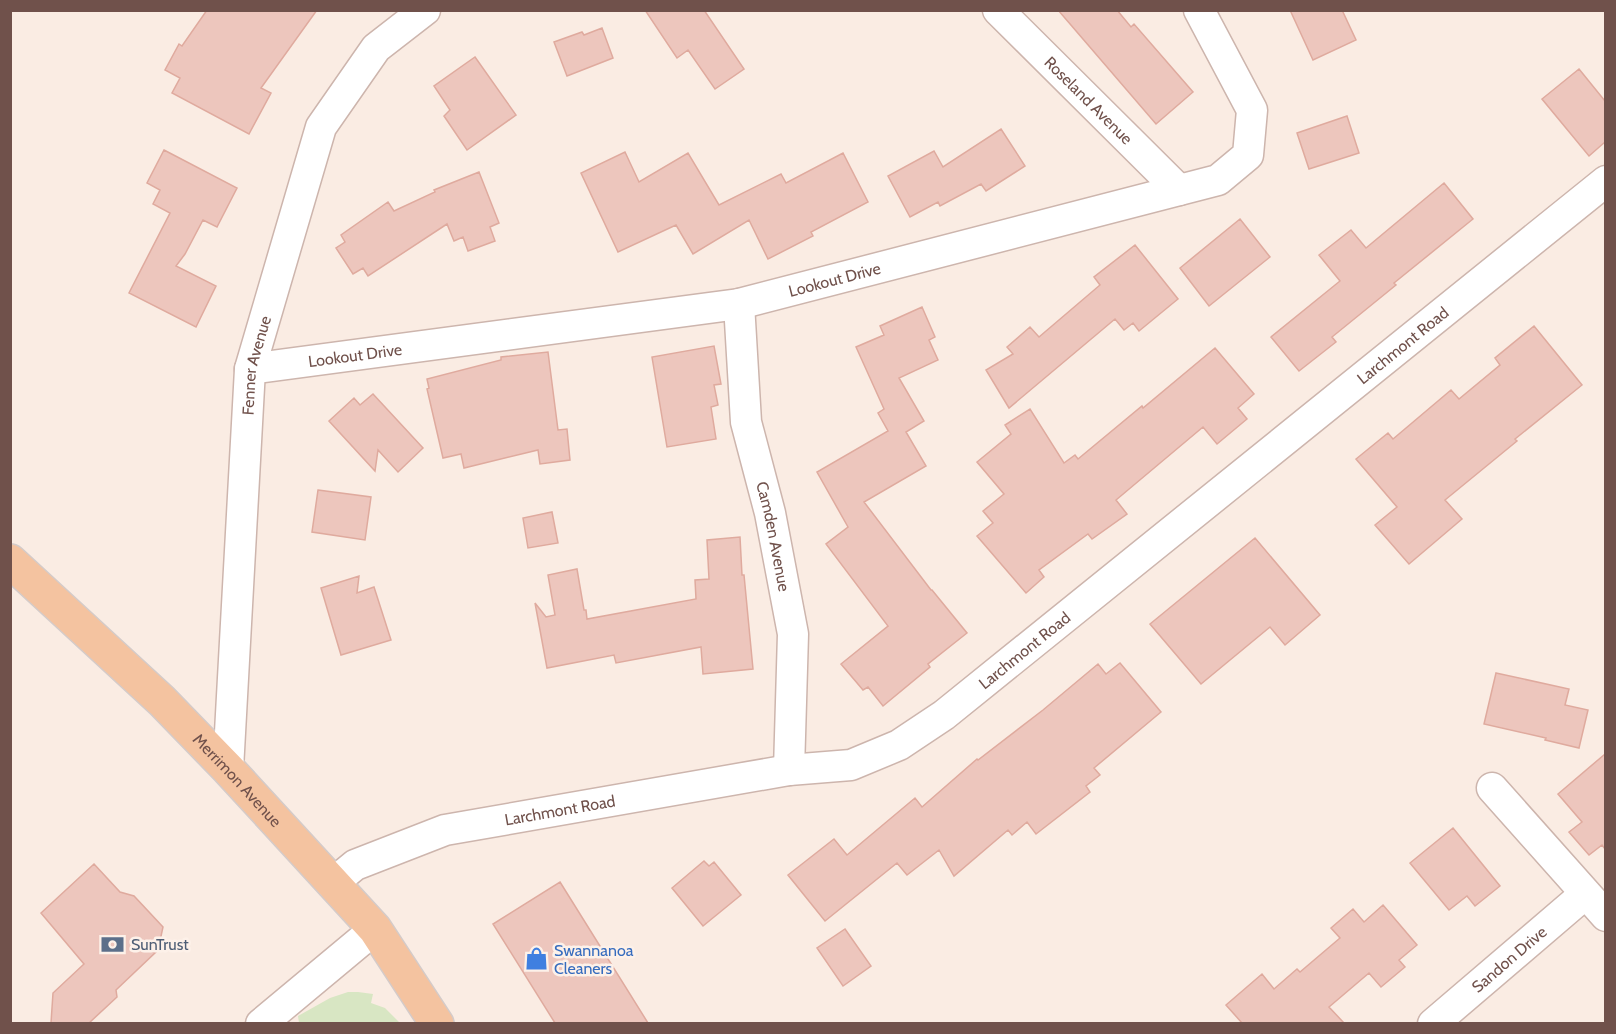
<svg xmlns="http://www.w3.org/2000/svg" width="1616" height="1034" viewBox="0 0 1616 1034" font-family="Cabin,sans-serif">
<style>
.green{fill:#d8e6c3}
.building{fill:#edc6bd;stroke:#dfaa9e;stroke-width:1.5}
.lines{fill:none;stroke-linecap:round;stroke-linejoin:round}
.minor-casing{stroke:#cdb5ad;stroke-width:33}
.primary-casing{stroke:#d4cbc9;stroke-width:36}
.minor{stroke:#fff;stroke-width:30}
.primary{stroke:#f4c3a0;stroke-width:33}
.labels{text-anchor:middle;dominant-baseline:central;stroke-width:5;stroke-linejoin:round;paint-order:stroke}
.street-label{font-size:16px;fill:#70514b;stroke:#fdf1e9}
.service-label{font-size:16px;fill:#4e5e75;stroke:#fdf1e9;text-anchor:start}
.shop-label{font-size:16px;fill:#366cbe;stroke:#fdf1e9;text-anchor:start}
</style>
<rect width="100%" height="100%" fill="#faece3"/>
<path class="green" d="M348,992h10l15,2 -2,9 14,5 15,15h-101l-1,-7 32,-18z"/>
<path class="building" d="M207,10h110l-56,78 10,5 -22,41 -77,-41 8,-15 -15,-8 14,-26 3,2z
M645,10h59l40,59 -29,20 -27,-39 -11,8z
M1058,10h59l14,17 3,-3 59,68 -37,32z
M1290,10h52l14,30 -43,20z
M602,28l11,30 -46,18 -13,-34 28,-10 2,3z
M475,57l41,58 -49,35 -23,-34 6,-6 -16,-24z
M1579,69l26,32v41l-16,14 -47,-57z
M1347,116l12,37 -50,16 -12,-36z
M1001,129l24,37 -39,25 -5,-7 -41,22 -2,-4 -28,15 -22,-41 46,-25 9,16z
M164,150l73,38 -20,39 -14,-7 -18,34 -9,12 40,20 -20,41 -67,-34 41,-80 -17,-9 7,-14 -13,-7z
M625,152l14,30 49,-29 31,52 62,-31 5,9 57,-30 25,49 -57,30 2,4 -45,23 -19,-39 -56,34 -17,-29 -58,27 -37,-79z
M479,172l20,51 -9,4 5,14 -27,10 -5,-14 -9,4 -7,-17 -79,52 -5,-8 -10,6 -17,-26 9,-6 -4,-7 47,-33 6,9 41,-19 -1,-2z
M1444,183l29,36 -79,64 2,2 -64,52 4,5 -37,29 -28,-34 69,-56 -21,-26 32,-25 15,18z
M1240,219l30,38 -61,49 -29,-38z
M1135,245l43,54 -39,32 -6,-8 -9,7 -9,-11 -106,89 -23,-38 27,-16 -6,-7 23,-20 9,10 61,-52 -6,-8z
M922,307l13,30 -6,3 9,20 -39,18 25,43 -18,11 20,34 -62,36 67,88h1l35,43 -39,31 2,3 -47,39 -15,-19 -5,3 -22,-26 47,-38 -62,-82 22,-17 -31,-55 71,-41 -10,-18 6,-4 -28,-62 28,-12 -4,-9z
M1534,326l48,59 -67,54 2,2 -72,59 17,19 -53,45 -34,-39 22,-18 -41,-48 32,-26 5,6 58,-49 8,9 41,-34 -5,-7z
M714,346l7,38 -7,1 4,20 -7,2 5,32 -49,8 -15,-90z
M1215,348l39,46 -16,14 9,11 -30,25 -14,-17 -87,73 11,14 -35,25 -4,-5 -49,36 5,7 -18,16 -49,-57 16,-13 -10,-12 21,-17 -27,-32 34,-28 -6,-9 25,-16 34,54 11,-8 3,4 64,-53 1,2z
M548,352l10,78 9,-1 3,31 -30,4 -2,-14 -74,18 -3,-14 -18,4 -16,-69 2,-1 -2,-9 74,-19v-3z
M373,394l50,54 -25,24 -20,-22 -3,21 -46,-50 25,-23 6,7z
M318,490l53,7 -6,43 -53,-8z
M552,512l6,31 -30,5 -5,-30z
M740,537l2,38h2l9,94 -50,5 -2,-27 -85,16 -2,-8 -67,13 -12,-65 11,14 9,-2 -7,-40 29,-6 7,41h2l1,9 109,-20 -1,-19 14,-1 -2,-39z
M1255,538l65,77 -35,30 -15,-18 -69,57 -51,-60z
M359,576l-2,17 17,-6 17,53 -50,15 -20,-67z
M1120,663l41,49 -67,56 6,7 -14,11 4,6 -54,42 -9,-12 -15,13 -4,-5 -54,46 -15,-26 -32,25 -10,-12 -72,58 -37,-46 46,-36 13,16 68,-57 7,9 55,-48 1,1 65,-50 55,-46 8,10z
M1496,673l73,16 -4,16 23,5 -9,38 -34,-8 1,-2 -62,-14z
M1605,754v95l-3,-4 -13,10 -20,-23 13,-10 -24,-28z
M1453,828l47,58 -25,20 -8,-10 -18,14 -39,-47z
M704,861l5,5 5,-4 27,33 -38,31 -31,-38z
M94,864l26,28 14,4 29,31 -5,23 -42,40 1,7 -28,26h-38l2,-30 31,-29 -43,-51z
M560,882l88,141h-93l-62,-99z
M1383,905l34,40 -18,15 6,7 -24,20 -12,-14 -40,34 15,16h-102l-16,-18 36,-31 12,15 23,-20 3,3 40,-34 -9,-10 22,-19 11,13z
M845,929l26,37 -28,20 -26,-38z"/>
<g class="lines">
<defs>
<g id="minor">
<path id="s1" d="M998,10l181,180"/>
<path id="s2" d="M739,304l7,118 24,91 23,121 -4,136"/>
<path id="s3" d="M250,369l489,-65 479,-124 30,-25 4,-45 -53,-100"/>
<path id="s4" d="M228,769l22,-400 71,-242 55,-79 49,-38"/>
<path d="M1492,788l114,128"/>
<path id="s5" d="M332,884l23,-19 90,-35 344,-60 62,-5 48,-20 45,-30 662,-534"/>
<path d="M261,1024l114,-95"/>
<path id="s6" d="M1433,1024l152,-130"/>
</g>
<g id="primary">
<path id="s7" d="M10,561l152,140 66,68 147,160 62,95"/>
</g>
</defs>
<use href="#minor" class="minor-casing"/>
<use href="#primary" class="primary-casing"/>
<use href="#minor" class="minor"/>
<use href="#primary" class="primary"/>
</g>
<defs>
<symbol id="bank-bare" viewBox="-9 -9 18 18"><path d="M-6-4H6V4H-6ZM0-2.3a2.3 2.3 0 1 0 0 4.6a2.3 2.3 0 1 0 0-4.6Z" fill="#5c6f8a" stroke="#fdf1e9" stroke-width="2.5" paint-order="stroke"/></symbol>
<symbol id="shop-bare" viewBox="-9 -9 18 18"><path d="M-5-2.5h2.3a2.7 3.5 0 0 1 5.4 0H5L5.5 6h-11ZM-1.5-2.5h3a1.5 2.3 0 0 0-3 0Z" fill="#3f7fe0" stroke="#fdf1e9" stroke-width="2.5" paint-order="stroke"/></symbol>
</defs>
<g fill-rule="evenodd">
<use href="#bank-bare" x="96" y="928" width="33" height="33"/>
<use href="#shop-bare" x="520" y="942" width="33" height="33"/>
</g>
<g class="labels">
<g class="street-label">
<text stroke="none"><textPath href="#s1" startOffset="128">Roseland Avenue</textPath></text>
<text stroke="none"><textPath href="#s3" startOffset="592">Lookout Drive</textPath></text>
<text stroke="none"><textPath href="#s5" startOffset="1233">Larchmont Road</textPath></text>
<text stroke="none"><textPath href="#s3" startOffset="106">Lookout Drive</textPath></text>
<text stroke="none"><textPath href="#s4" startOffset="405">Fenner Avenue</textPath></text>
<text stroke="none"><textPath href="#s2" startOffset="236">Camden Avenue</textPath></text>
<text stroke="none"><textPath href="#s5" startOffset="747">Larchmont Road</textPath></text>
<text stroke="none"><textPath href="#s7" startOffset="316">Merrimon Avenue</textPath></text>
<text stroke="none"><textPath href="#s5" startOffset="243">Larchmont Road</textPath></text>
<text stroke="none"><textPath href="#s6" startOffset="100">Sandon Drive</textPath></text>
</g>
<g class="service-label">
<text x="131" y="944">SunTrust</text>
</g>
<g class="shop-label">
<text x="554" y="950">Swannanoa<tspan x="554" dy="18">Cleaners</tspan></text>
</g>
</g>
<rect width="1616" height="1034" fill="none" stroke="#70514b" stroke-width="24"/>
</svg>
